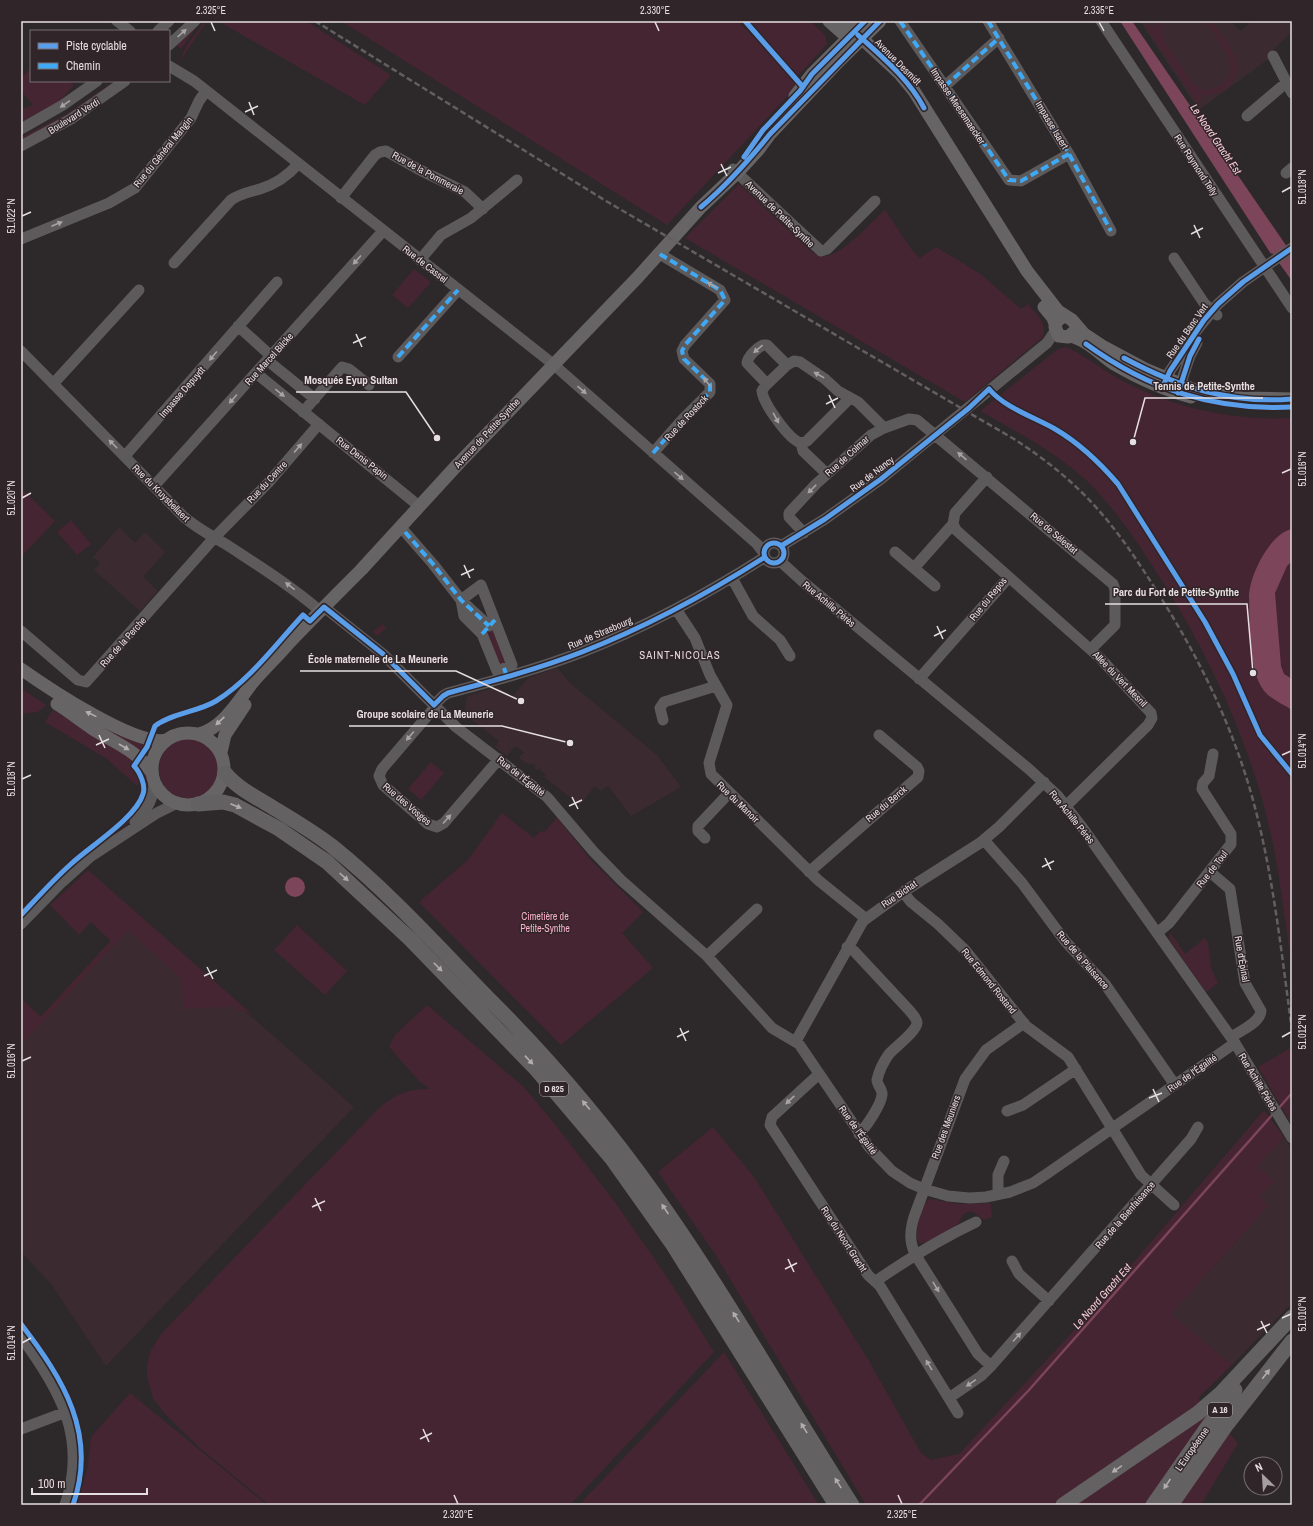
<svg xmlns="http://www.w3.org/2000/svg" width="1313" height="1526" viewBox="0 0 1313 1526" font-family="'Archivo Narrow',sans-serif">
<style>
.built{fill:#3b2b30}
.green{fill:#462532}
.water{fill:#7c455a}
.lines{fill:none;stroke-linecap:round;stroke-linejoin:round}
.stream{stroke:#7c455a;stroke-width:2.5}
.minor{stroke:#5d5a5b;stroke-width:11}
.major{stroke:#676465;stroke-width:13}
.highway{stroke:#646162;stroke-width:15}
.rail{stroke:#635f60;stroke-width:2.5;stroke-dasharray:6 3;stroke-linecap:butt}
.quiet{stroke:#3fa9f5;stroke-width:4;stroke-dasharray:8 4;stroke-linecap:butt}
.cycleway-casing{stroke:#302528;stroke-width:8}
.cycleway{stroke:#5a9eea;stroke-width:5}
.oneway{fill:#a8a3a5}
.oneway2{fill:#b3aeaf}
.oneway3{fill:#b2adae}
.ticks{fill:none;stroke:#e6dfe1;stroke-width:1.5}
.labels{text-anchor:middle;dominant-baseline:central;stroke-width:3;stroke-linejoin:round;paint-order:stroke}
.shield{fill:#302528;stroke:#afa7aa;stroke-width:1}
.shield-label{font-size:9px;font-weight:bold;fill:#e6dfe1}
.street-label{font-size:10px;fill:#e6dfe1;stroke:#302528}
.park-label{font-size:10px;fill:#faafc8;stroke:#302528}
.water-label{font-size:11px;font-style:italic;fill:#f7d0dc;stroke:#302528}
.neighbourhood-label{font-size:11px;letter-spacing:1px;fill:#e4d5da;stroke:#302528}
.leader{fill:none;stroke:#e6dfe1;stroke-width:1.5}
.callout-dot{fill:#e6dfe1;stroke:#302528;stroke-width:1.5}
.callout-label{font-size:11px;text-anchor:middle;font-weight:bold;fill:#e6dfe1;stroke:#302528;stroke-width:3;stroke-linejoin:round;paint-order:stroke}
.neatline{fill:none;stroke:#e6dfe1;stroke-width:1.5}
.ticks-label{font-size:10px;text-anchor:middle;fill:#e6dfe1}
</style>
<rect width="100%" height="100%" fill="#2d2829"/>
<path class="built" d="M1140,21h90l11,10 10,-10h41v11l-24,23 2,3 -71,52z
M119,527l16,16 10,-11 20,20 -22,25 15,14 -18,20 -46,-41 6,-7 -7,-6z
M557,668l13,15 87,72 24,32 -50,29 -23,-30 -7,5 -6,-5 -15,19 -36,-28 2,-2 -7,-6 2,-2 -4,3 -3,-2 2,-4 -2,1 -3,-2 -2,2 -10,-7 5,-6 -9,-6 -8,10 -12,-9 4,-6 -35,-27 3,-18 31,-9 14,10 16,-19z
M135,914l219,193 -248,259 -55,-82 -30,-32v-214z
M1284,1137l8,12v154l-60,62 -61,-51 98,-109 -10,-9 -3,-30z"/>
<path class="green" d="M205,21h2l-29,43 9,-19z
M218,21h88l85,54 -26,30z
M341,21h397l26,27 4,-4 -20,-23h62l15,14 2,9 -29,32 -2,1 -7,-9 -3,2 10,12v5l-129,138z
M1158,21h7l-3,8 1,11 29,43c7,6 14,9 23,5 35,-15 2,-48 -10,-67h6c13,18 41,47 15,67 -8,6 -17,8 -26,7l3,5 -5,4 -51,-76 4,-4 5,6z
M193,28l2,1 -14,20 -6,-5z
M31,68v13h37l6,4 -16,18 -37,20v-13l12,-5 -12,-14v-13z
M115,81h4l-30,22 -68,38v-4l44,-22z
M739,184l73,68c5,3 9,6 14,4 20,-4 44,-33 59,-46l27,40 8,8 16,-11 43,26 42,36 7,-5c8,9 20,20 15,33l-78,65 -280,-164z
M414,269l17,13 -23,26 -16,-13z
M1066,347c20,9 36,23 55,33 53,28 111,41 171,38v549c-7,-42 -11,-86 -20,-128 -20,-92 -59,-176 -108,-255 -21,-33 -43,-68 -71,-97 -32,-32 -74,-54 -113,-76l78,-62z
M21,488l34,33 -34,36z
M71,520l20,24 -14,11 -20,-23z
M382,624l4,4 -9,8 -4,-4z
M494,625l14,37 -10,4 -13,-32z
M21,688l25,17 -8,7 -17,2z
M69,704l77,40 -5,9 -53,-32z
M53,710l83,51 -3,3 7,19 -4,2 -29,-26 -62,-37z
M159 769a30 30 0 1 1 60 0a30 30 0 1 1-60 0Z
M431,762l13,11 -23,27 -13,-11z
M140,764c15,22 10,25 1,48l-4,-4 9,-15 -8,-26z
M502,813l32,25 6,-7 4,1 13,-14 33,41 53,53 -21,21 31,35 -92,77 -142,-143 49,-42z
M131,814l4,4 -27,21 -2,-1z
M88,870l166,146 -9,-5 -10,-1v-4l-51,3 -3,-31 -53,-48 -107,115v-47l20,19 70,-76 -20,-19 -12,13 -29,-30z
M297,925l50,46 -22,24 -51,-45z
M1170,932l15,22 20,-16 3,5 3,25 7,15 -12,9 -37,-53z
M427,1005l97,82 33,40 60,78 52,75 45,72 -144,153h-301l-69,-57 -36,-35 -11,-15 -6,-21v-11l4,-16 11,-17 218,-226c16,-13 29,-19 50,-18l-11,-8 -30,-34 6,-12z
M1290,1048l2,12v65l-34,-58z
M1264,1110l20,27 -27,29 18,15 -16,15 10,9 -98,109 61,51 -34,33 40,45 -37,62h-335l-151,-251 -57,-82 55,-45 41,50 115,184 52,92 10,7 28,-6 133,-143z
M929,1199l30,5 30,-1 2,2 1,12 -8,3 -11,-8c-13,-2 -10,8 -17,14 -8,7 -22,12 -31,17h-5l-3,-4c-1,-11 3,-33 12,-40z
M724,1352l95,153h-240z
M130,1393l137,112h-190l11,-40 3,-28z"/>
<path class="water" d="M1120,21h12l160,233v27l-20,-28 -1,1z
M1292,529v32l-5,5 -12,27 6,73 3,8 8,5v31c-8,-5 -17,-9 -24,-15 -21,-19 -18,-71 -19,-98 0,-21 21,-64 43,-68z
M285 887a10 10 0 1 1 20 0a10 10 0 1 1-20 0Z"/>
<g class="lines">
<path class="stream" d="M1278,1109l14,-16
M919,1505l110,-115 244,-276"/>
<path class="minor" d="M117,21l13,10
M900,21l109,159 12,1 48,-27
M988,21l81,133 42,77
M1101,21l191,287
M158,31l11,-10
M169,45l26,-24
M1273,56l19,37
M169,66l25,15 359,283 204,180 7,9
M945,86l54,-48
M1247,116l40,-34
M21,129l42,-24 34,-24
M21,146l50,-27 54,-38
M733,169l88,82 6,-2 48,-48
M1286,173l6,-5
M341,198l34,-43 5,-3 6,-1 32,18 47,23 18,17
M21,239l88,-36 26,-15 56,-70 8,-17 7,-10
M1174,258l30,45 13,12
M420,260l21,-25 30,-17 46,-38
M174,263l57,-63c8,-6 19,-8 29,-11 16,-5 27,-12 38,-25
M238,326l33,30
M21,351l163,166c14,12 28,19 43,28 32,21 64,41 93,66
M398,357l60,-67
M267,360l48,39
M256,373l163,133
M53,384l86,-94
M767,384l-20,-21c1,-7 10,-15 16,-18h4l20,20
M1163,385l7,-14 27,-41 21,-26 25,-22 49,-34
M1178,391l12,-35 7,-13
M850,398l-43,43 -6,2c-12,-3 -38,-40 -39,-52l3,-5 22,-21 7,-4 6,1 25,17 13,12 20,11 26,26
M303,412l39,-45 7,2 20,16
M801,443l2,8 24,23
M653,453l30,-34 27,-27v-8l-26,-25 -2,-8 3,-6 40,-45 -5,-10 -62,-37
M125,456l152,-174
M154,486l229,-255
M953,524l3,6 144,128 51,55 1,5 -4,7 -82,81
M405,532l28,32 28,36 28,26
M804,533l-15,-16v-4l27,-29 55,-49 13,-7 25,-9 8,1 196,164 2,6v35l-24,24
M764 553a10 10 0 1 1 20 0a10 10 0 1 1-20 0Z
M781,546l44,-27 56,-40 166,-136 8,-12
M895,552l40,34
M780,561l22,20 228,189 28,26 24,31 153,216 57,95
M914,568l39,-44 2,-11 32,-36
M732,578l21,38 27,24 10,16
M481,585l31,80 -15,6 -15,-37 -18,-18 -3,-16z
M324,607l59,47 73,73 91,70 46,54 28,29 86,76 65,72 27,16 70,103 23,24 18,12 14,6 24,7 21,2 17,-1 24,-5 23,-9 15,-10 187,-130
M676,609l19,29 15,37 17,30 -18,58 2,11 107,106 47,38
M21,631l57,49 8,2 128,-144 55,-56 50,-58
M919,679l90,-102
M434,705l9,-9 5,-3c45,-12 90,-24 134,-41 64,-25 125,-58 183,-95
M435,707l-53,62 -3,7 4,9 45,39 9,3 7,-4 55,-64
M663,720l-3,-12 4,-6 52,-16
M135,822c12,-12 19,-23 19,-41
M705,838l-7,-7v-5l31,-33
M984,840l38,43 43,58 40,43 70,101
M809,872l109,-95 1,-6 -2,-4 -38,-32
M1210,872l20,17 15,94 16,28c-1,12 -21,20 -30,26
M903,892l8,10 27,22 27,26 61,76 42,31 73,118 33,30
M21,924l39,-40 30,-27 67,-44 20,-10
M1157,933l12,-10 62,-79v-10l-29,-45 1,-6 6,-7 4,-22
M847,947l7,4 55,59c3,4 8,8 8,13 -1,9 -22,24 -28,31 -5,7 -10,17 -12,26 0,5 6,10 5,15 -1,10 -16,32 -23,39
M707,956l50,-47
M796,1041l67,-120 40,-29 77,-49 19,-16 45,-45
M819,1074l-47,43 -2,8 98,150 12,11 78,127
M1007,1111l16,-6 53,-36
M998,1194v-19l6,-14
M1012,1261l7,13 30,27
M876,1281c32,-22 64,-42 100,-59
M21,1337c39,52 67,102 44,168
M991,1366l-13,-12 -63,-100c-6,-13 -5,-24 -1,-37l51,-138 21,-29 38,-27
M949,1398l32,-22 10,-10 200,-227 7,-12
M21,1429l45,-17"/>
<path class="major" d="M829,21l25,22
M843,21l57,53 14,17 113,180 31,40 14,9 12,14 18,12 43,23 52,22 45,7 50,1
M795,96l17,-22 53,-53
M1044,307l9,11 2,6
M1061,318l-4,3 -2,6 4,9 9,1 7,-6
M1070,336c16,3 31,19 44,28 24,14 50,26 77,33
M21,669c27,19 115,78 145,71
M57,704c13,8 24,17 36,25 22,14 45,22 59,44
M152 769a36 36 0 1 1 72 0a36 36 0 1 1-72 0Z
M199,734c25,-7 39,-33 54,-52 11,-13 24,-25 35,-38 24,-25 48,-49 73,-74l98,-107 179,-186 63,-70 36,-34 22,-24 11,-15 69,-73 41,-40
M221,752l4,-17 20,-30"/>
<path class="highway" d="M225,773c12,15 31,24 47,34 21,13 42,25 61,40 57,46 107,102 158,154 60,60 115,125 164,194 71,100 131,207 197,310
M198,804l25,-2 12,3 44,24 48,33 83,77 125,129 77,91 61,86 163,260
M1063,1505l135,-92 22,-19 72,-77
M1153,1505l53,-76 29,-39
M1171,1505l54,-78 67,-86"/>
<path class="rail" d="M315,21l291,180 408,238c68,44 100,84 142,151 41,64 74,130 95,203 22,77 30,158 41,237"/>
<path class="quiet" d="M900,21l109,159 12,1 48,-27
M988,21l81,133 42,77
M945,86l54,-48
M398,357l60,-67
M653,453l30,-34 27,-27v-8l-26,-25 -2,-8 3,-6 40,-45 -5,-10 -62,-37
M405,532l28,32 28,36 28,26
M482,634l13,-14
M504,668l3,9"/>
<defs>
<path id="cycleway" d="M745,21l58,66
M858,35c24,22 51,44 66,73
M744,157l19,-27 37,-39 12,-17 53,-53
M701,207c26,-22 48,-47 69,-73l110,-113
M1086,344c62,45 128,67 206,63
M1124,358c54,29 106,46 168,41
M1162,388l8,-17 34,-51 14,-16 25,-22 49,-34
M1178,393l12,-37 9,-17
M764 553a10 10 0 1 1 20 0a10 10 0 1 1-20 0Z
M781,546l44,-27 56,-40 88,-71 20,-19c16,19 45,28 66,40 24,14 45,34 63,55l87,138 28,52 27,61 32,39
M21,915c16,-17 32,-35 50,-51 18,-17 65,-46 72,-70 3,-8 -3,-22 -9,-28l13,-19 8,-21c17,-13 43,-14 61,-25 34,-21 60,-57 87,-86l7,6 14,-14 59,47 51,51 9,-9 5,-3c45,-12 90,-24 134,-41 64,-25 125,-58 183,-95
M21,1324c42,55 77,110 52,181"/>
</defs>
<use href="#cycleway" class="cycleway-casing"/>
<use href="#cycleway" class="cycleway"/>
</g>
<defs><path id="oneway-solid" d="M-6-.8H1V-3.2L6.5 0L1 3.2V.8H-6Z"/></defs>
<g class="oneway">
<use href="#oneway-solid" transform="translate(182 33) rotate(-42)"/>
<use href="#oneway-solid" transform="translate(65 104) rotate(146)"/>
<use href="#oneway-solid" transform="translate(57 224) rotate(-23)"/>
<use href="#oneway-solid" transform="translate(357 260) rotate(132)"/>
<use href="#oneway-solid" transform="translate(712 285) rotate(-150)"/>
<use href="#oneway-solid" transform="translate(758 349) rotate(140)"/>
<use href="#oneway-solid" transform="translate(213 356) rotate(130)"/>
<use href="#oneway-solid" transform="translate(819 375) rotate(-151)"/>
<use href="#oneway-solid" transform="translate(707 382) rotate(-127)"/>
<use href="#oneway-solid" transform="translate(582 390) rotate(41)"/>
<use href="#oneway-solid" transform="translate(280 393) rotate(39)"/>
<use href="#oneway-solid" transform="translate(233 399) rotate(132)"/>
<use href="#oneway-solid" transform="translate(776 418) rotate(61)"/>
<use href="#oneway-solid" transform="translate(113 444) rotate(-135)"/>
<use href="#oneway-solid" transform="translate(298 448) rotate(-49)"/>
<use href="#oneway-solid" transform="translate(962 456) rotate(-140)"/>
<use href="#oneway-solid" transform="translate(679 476) rotate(41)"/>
<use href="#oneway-solid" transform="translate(812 489) rotate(135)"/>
<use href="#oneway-solid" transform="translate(290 586) rotate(-142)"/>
<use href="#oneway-solid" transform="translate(410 736) rotate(130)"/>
<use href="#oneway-solid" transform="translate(447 819) rotate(-48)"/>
<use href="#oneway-solid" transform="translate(790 1100) rotate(137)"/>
<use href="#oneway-solid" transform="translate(936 1287) rotate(59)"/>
<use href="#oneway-solid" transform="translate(1017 1337) rotate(-48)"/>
<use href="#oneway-solid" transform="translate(929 1365) rotate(-121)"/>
<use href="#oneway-solid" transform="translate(971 1383) rotate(145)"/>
</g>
<g class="oneway2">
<use href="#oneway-solid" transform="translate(91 714) rotate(-154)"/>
<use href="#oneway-solid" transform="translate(220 721) rotate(137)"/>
<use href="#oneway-solid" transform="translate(124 747) rotate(30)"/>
</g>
<g class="oneway3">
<use href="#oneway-solid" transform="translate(236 806) rotate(23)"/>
<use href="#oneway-solid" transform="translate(344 877) rotate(42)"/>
<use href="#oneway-solid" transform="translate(438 967) rotate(45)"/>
<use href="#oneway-solid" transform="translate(529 1060) rotate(47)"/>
<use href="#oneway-solid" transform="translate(586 1105) rotate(-130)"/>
<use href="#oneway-solid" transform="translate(665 1209) rotate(-124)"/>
<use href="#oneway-solid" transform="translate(736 1317) rotate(-122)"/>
<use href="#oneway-solid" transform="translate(1266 1374) rotate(-52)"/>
<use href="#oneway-solid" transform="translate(804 1428) rotate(-122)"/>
<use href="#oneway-solid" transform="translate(1117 1469) rotate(146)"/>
<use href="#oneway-solid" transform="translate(838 1483) rotate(-122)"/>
<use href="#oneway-solid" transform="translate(1167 1484) rotate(124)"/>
</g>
<path class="ticks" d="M211,22l4,9M655,22l4,9M1099,22l5,9M249,102l5,13M245,112l13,-6M721,164l6,12M718,173l13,-6M1282,192l9,-5M22,216l9,-4M1194,225l6,13M1191,234l12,-6M356,334l6,13M353,343l13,-6M829,395l6,13M826,404l12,-6M1282,473l9,-4M22,498l9,-5M464,565l6,13M461,575l13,-6M937,626l6,13M934,636l12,-6M99,735l6,13M96,745l13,-6M1282,755l9,-4M22,779l9,-4M572,797l6,12M569,806l13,-6M1045,858l6,12M1042,867l12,-6M207,967l6,12M204,976l13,-6M680,1028l6,13M677,1037l12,-6M1282,1037l9,-5M22,1061l9,-4M1153,1089l6,13M1149,1098l13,-5M315,1198l6,13M312,1207l13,-6M788,1259l6,13M785,1269l12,-6M1282,1318l9,-4M1261,1321l6,12M1257,1330l13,-6M22,1343l9,-5M423,1429l6,13M420,1439l12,-6M454,1495l4,9M898,1495l4,9"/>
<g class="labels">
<g class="shield">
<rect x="540" y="1082" width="28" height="14" rx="3"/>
<rect x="1208" y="1403" width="24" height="14" rx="3"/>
</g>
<g class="shield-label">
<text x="554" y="1089">D 625</text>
<text x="1220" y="1410">A 16</text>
</g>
<g class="street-label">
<text transform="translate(898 62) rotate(45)">Avenue Desmidt</text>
<text transform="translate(958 106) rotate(56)">Impasse Meesemaecker</text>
<text transform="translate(74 116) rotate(-32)">Boulevard Verdi</text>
<text transform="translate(1052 125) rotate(59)">Impasse Isaert</text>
<text transform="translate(163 152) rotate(-51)">Rue du Général Mangin</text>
<text transform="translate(1196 165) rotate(57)">Rue Raymond Telly</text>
<text transform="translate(428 173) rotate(28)">Rue de la Pommeraie</text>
<text transform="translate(780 214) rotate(44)">Avenue de Petite-Synthe</text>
<text transform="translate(425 264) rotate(38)">Rue de Cassel</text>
<text transform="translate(1187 331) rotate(-55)">Rue du Banc Vert</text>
<text transform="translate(269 359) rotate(-48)">Rue Marcel Bilcke</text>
<text transform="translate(182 392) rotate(-49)">Impasse Depuydt</text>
<text transform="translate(686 418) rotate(-47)">Rue de Rostock</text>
<text transform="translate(487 433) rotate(-47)">Avenue de Petite-Synthe</text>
<text transform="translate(847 456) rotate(-42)">Rue de Colmar</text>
<text transform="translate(362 458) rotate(38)">Rue Denis Papin</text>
<text transform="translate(872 474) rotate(-37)">Rue de Nancy</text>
<text transform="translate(267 482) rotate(-47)">Rue du Centre</text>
<text transform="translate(161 493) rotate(45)">Rue du Kruysbellaert</text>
<text transform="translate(1054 533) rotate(40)">Rue de Sélestat</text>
<text transform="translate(988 599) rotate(-51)">Rue du Repos</text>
<text transform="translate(829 604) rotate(40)">Rue Achille Pérès</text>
<text transform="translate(600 633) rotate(-23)">Rue de Strasbourg</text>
<text transform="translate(123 642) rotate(-48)">Rue de la Perche</text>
<text transform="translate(1120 679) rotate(46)">Allée du Vert Mesnil</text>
<text transform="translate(521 776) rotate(38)">Rue de l'Égalité</text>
<text transform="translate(738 802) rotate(44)">Rue du Manoir</text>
<text transform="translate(407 804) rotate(40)">Rue des Vosges</text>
<text transform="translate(886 804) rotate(-40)">Rue du Berck</text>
<text transform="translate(1072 817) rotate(51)">Rue Achille Pérès</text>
<text transform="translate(1212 869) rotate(-52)">Rue de Toul</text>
<text transform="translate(899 894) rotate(-34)">Rue Bichat</text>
<text transform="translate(1242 959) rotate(80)">Rue d'Épinal</text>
<text transform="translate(1083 960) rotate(49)">Rue de la Plaisance</text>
<text transform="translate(989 981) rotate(51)">Rue Edmond Rostand</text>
<text transform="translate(1192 1073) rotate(-35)">Rue de l'Égalité</text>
<text transform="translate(1258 1082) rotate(59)">Rue Achille Pérès</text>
<text transform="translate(946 1127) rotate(-70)">Rue des Meuniers</text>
<text transform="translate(858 1130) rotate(54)">Rue de l'Égalité</text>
<text transform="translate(1125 1215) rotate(-49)">Rue de la Bienfaisance</text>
<text transform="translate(844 1239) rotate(57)">Rue du Noort Gracht</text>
<text transform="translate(1192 1449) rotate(-55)">L'Européenne</text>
</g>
<g class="park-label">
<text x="545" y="916">Cimetière de<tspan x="545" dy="12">Petite-Synthe</tspan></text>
</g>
<g class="water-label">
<text transform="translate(1216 139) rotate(56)">Le Noord Gracht Est</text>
<text transform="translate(1102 1296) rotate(-49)">Le Noord Gracht Est</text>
</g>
<g class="neighbourhood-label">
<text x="680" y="655">SAINT-NICOLAS</text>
</g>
</g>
<path class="leader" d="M437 438L406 392H296M1133 442L1145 398H1263M1253 673L1247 604H1105M521 701L456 671H300M570 743L502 726H349"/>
<g class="callout-dot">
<circle cx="437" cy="438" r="4"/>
<circle cx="1133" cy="442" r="4"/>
<circle cx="1253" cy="673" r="4"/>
<circle cx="521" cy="701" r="4"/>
<circle cx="570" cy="743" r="4"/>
</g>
<g class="callout-label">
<text x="351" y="384">Mosquée Eyup Sultan</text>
<text x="1204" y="390">Tennis de Petite-Synthe</text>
<text x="1176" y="596">Parc du Fort de Petite-Synthe</text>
<text x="378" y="663">École maternelle de La Meunerie</text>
<text x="425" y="718">Groupe scolaire de La Meunerie</text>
</g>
<rect width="1313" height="1526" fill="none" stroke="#302528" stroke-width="44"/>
<rect x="30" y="30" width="140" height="52" fill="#302528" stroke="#796f72"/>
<rect x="38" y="43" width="20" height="6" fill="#5a9eea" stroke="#796f72"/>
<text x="66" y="50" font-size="12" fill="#e6dfe1">Piste cyclable</text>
<rect x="38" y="63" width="20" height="6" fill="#3fa9f5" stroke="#796f72"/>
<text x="66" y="70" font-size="12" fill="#e6dfe1">Chemin</text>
<g transform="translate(1263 1476) rotate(335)"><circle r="19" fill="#302528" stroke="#796f72"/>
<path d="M0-3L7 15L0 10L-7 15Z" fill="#a59fa1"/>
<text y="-6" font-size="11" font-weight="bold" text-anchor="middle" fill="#e6dfe1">N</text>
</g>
<path d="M32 1488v6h115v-6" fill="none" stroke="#e6dfe1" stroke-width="2"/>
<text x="38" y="1488" font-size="12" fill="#e6dfe1" stroke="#302528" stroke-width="3" paint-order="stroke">100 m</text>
<rect x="22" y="22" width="1269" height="1482" class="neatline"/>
<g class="ticks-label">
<text x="211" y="14">2.325°E</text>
<text x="655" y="14">2.330°E</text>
<text x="1099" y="14">2.335°E</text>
<text transform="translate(1302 187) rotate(-90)" y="4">51.018°N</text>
<text transform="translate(11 216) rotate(-90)" y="4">51.022°N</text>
<text transform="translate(1302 469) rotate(-90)" y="4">51.016°N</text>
<text transform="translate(11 498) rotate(-90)" y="4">51.020°N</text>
<text transform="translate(1302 751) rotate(-90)" y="4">51.014°N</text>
<text transform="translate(11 779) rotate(-90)" y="4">51.018°N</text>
<text transform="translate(1302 1032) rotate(-90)" y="4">51.012°N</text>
<text transform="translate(11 1061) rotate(-90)" y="4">51.016°N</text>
<text transform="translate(1302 1314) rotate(-90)" y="4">51.010°N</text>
<text transform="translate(11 1343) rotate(-90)" y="4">51.014°N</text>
<text x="458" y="1518">2.320°E</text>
<text x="902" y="1518">2.325°E</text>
</g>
</svg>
